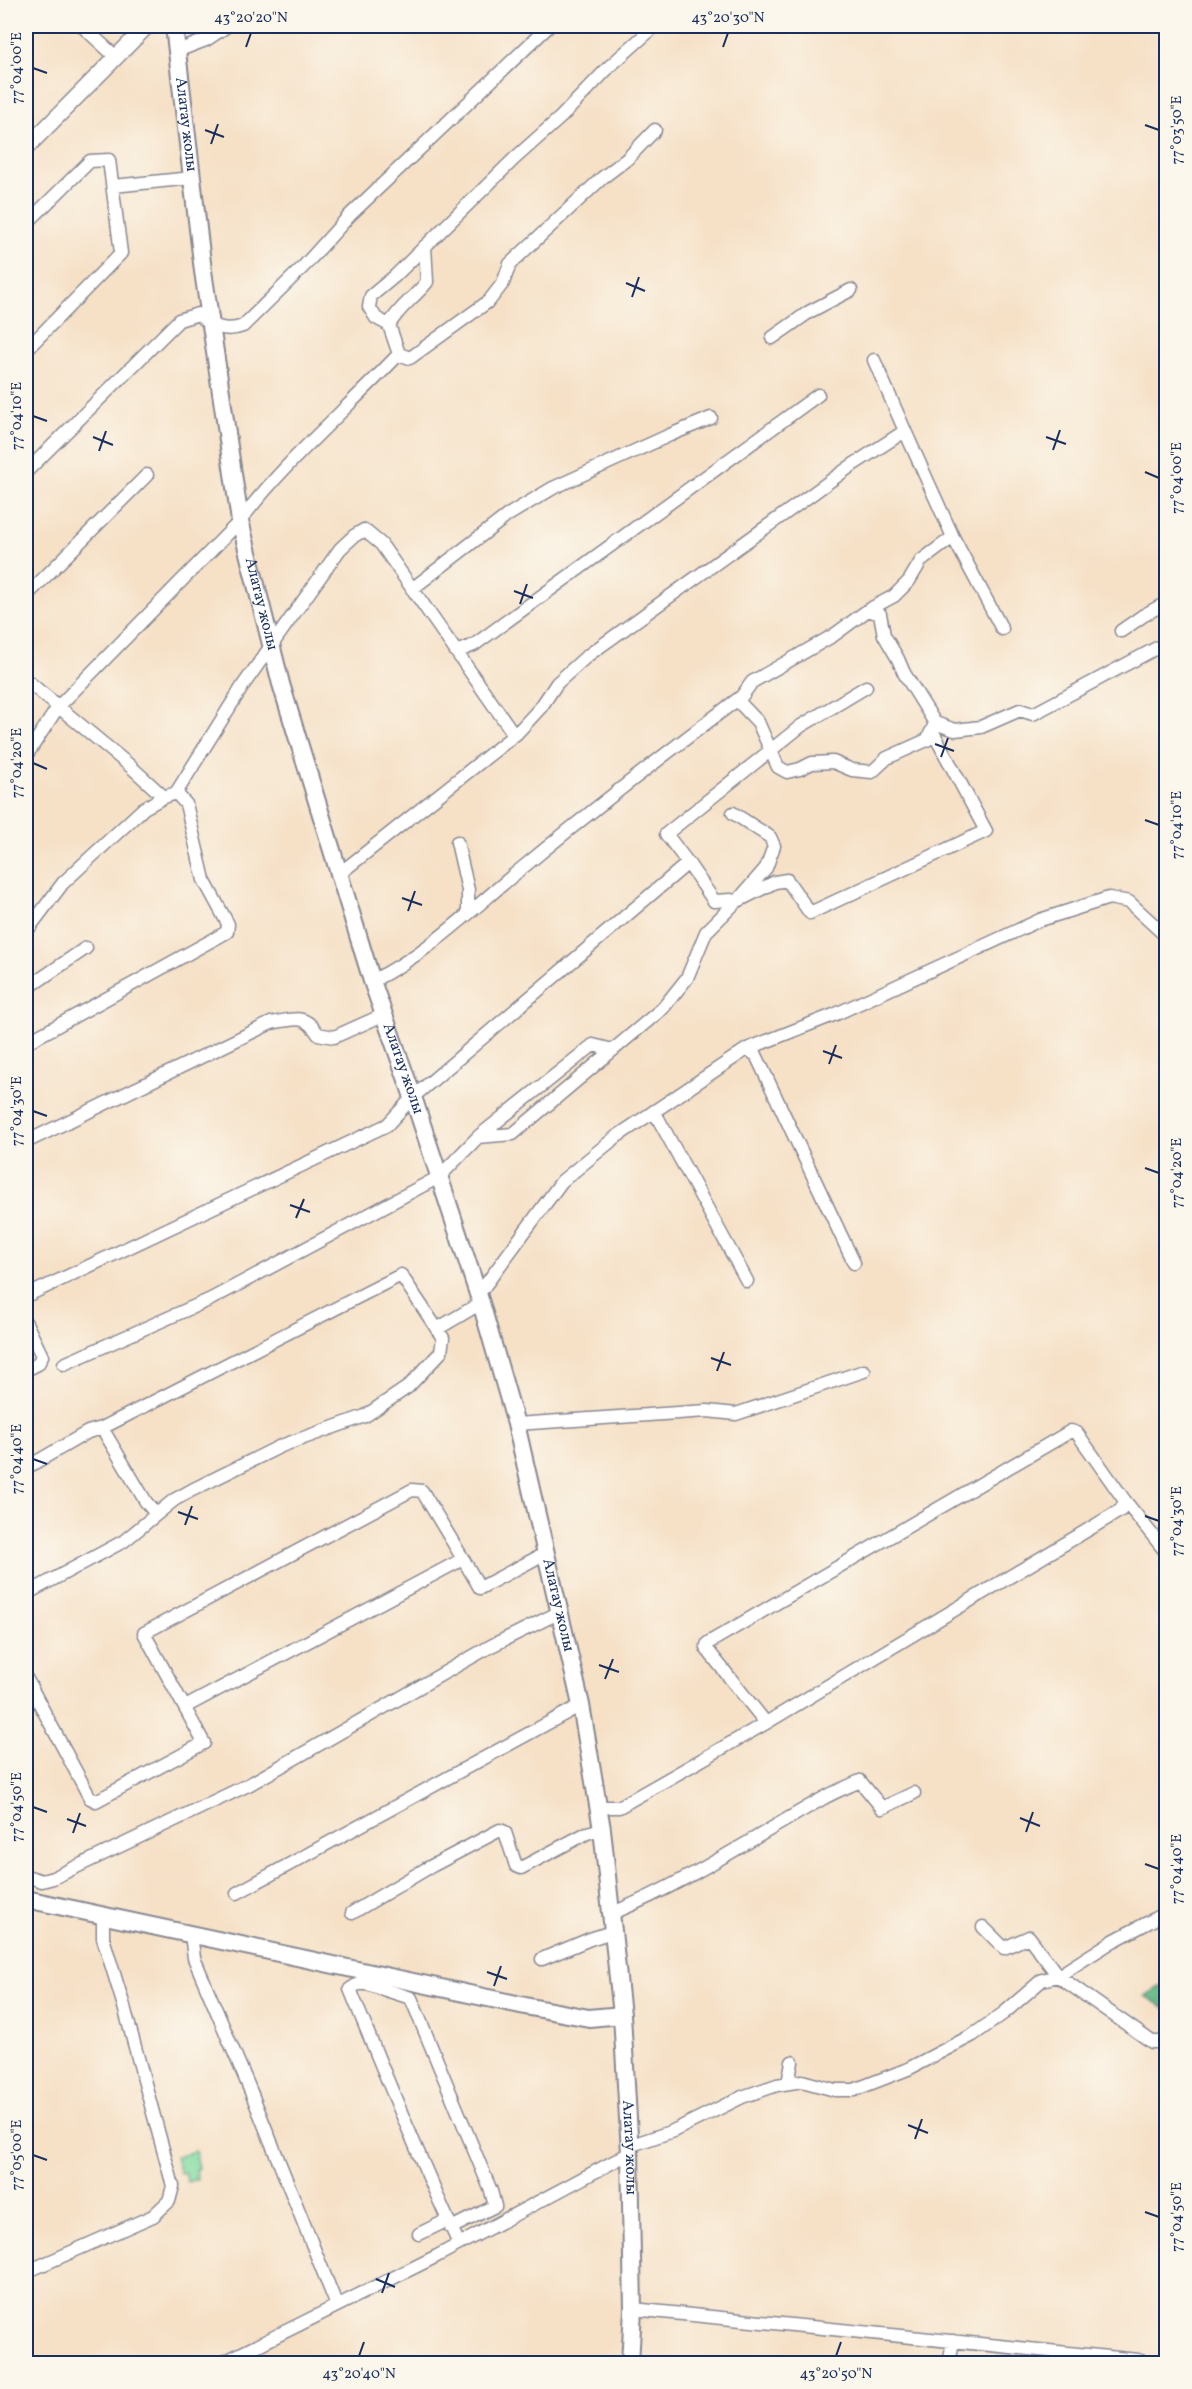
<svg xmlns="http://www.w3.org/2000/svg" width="1192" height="2389" viewBox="0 0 1192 2389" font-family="Vollkorn,serif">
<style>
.green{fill:#82dca2;stroke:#4e8680;stroke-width:1.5}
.forest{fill:#69bc88;stroke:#427673;stroke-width:1.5}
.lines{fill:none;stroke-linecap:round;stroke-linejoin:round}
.minor-casing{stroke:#888892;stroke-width:15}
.tertiary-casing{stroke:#888892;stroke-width:18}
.secondary-casing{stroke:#888892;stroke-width:20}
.minor{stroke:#fff;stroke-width:12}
.tertiary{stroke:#fff;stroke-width:15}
.secondary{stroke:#fff;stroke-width:16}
.ticks{fill:none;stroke:#1b2f5e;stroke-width:2}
.labels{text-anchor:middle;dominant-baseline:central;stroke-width:5;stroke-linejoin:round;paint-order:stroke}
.street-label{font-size:16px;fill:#1b2f5e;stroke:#fbf7ec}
.neatline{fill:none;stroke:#1b2f5e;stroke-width:2}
.ticks-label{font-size:15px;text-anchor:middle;fill:#1b2f5e}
</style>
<rect width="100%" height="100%" fill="#fbf7ec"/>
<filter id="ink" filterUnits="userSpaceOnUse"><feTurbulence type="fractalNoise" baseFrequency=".0167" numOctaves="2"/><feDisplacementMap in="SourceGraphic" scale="12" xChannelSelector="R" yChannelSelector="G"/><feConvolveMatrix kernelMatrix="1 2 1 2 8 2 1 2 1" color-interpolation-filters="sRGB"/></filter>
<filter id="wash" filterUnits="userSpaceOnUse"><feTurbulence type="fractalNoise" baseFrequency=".008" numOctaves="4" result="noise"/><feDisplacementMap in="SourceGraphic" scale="24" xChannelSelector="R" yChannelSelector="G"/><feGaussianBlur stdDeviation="1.35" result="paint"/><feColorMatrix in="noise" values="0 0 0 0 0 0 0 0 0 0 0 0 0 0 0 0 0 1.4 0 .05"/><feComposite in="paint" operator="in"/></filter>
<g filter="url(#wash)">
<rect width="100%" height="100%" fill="#f6e1c7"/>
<path class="green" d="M195,2151l4,17 -4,2 2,9 -10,3 -2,-10 -5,1 -5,-16z"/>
<path class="forest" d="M1166,1983v26l-21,-13z"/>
</g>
<g filter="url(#ink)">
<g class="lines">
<defs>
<path id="minor" d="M82,26l34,31
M177,51l29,-11 21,-14
M113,186l79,-8
M26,224l64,-63 19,-1 12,93 -95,97
M389,325c10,-18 26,-28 38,-43l-2,-36
M772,338l37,-26 42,-22
M399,354l11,4 79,-57 14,-18 7,-19 92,-86 25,-19 28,-29
M874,360l31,71
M26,472l153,-152 19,-6c13,12 27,19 45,12l61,-60 46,-51 199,-189
M412,589l96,-74 45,-27 117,-53 41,-17
M26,596l121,-121
M868,610l12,4 4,21 14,24 6,14 31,50 20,7 26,-3 39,-17 13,4 133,-71
M1121,631l23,-16 22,-12
M456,652l18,-7 344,-250
M26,680l103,85 35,32 12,-4 68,-109 96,-135 14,-13 10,-6 17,14 130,186 6,3 24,-26 16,-24 30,-27 264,-190 54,-35 48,106 49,92
M737,700l21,22 20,45 9,5 13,-3 12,-6 21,-1 19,8 20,2 15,-14 40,-18 7,-14
M26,756l32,-49 182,-186c47,-62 106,-111 159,-167l-10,-29 -13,-7 -7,-11 2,-11 24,-20 119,-117 47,-42 49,-51 45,-40
M733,813l37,24 4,9 -8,22 -25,29
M457,842l11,48v24
M688,863l-22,-29 135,-108 65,-39
M339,874l178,-141
M736,902l39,-20 12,-2 23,33 176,-82 -53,-99
M26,932l37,-49 81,-75 20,-11
M372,981c59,-29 104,-76 155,-117 70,-58 142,-113 215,-168l10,-14 82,-47 34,-25 26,-14 15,-15 12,-20 32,-24
M26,989l60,-41
M26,1043l201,-111 1,-8 -24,-44 -18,-76 -10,-11
M747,1049l89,-35 204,-94 69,-22 20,4 37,34
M654,1111l93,170
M479,1136l114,-91 20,5
M26,1142l245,-119c22,-3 33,-11 47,11l16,3 49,-22
M478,1295l84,-114 54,-44 131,-88 9,6 98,208
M26,1296l361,-171 26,-28 275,-234 26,38 17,-1 5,2 -30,30 -19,46 -24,30 -150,126 -35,3 -39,40 -228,122 -147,65
M26,1323l16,33 -4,8 -12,6
M516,1424l191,-13 29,3 128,-43
M102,1428l44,74 10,12
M26,1468l62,-36 14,-4 299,-153 36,54
M1125,1501l41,51
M26,1594l98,-53 50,-41 18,-10 89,-44 84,-30 43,-29 33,-35 2,-14 -6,-9 44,-26
M26,1678l64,120 6,3 108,-58 -60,-110 268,-143 10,1 41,68
M185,1707l278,-148 17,29 66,-35
M598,1807h21l147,-84 355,-213 4,-9 -48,-68 -6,-2 -363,212 -2,5 60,75
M26,1876l16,5 11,-3 197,-94 241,-138 69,-34
M237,1893l344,-188
M352,1913l74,-44 74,-39 5,2 11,34 5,2 66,-35 15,-4
M613,1913c74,-31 140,-75 209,-114 12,-7 25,-12 38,-18l22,27 32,-15
M983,1927l21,21 25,-11 29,39 55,-35 53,-28
M191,1934l3,24 57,134 86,214
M542,1959l48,-20 25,-8
M788,2083l4,-21
M629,2146l44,-15 69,-34 35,-12 25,-4 33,9h19l54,-21 65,-34 31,-22 38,-33 16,-4 94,66h14
M451,2228l44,-22 -4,-15 -80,-193 -44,-14h-9l-8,5c35,86 70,171 109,255
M419,2234l29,-14
M26,2272l127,-56 16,-15 4,-15 -50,-183 -20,-65v-23
M633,2309l505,51 12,4
M220,2364l217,-108 193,-103
M949,2364l4,-23"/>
<path id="tertiary" d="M26,148l121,-122"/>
<g id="secondary">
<path id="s1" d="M174,26l29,245 37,250 41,163 91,297 41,116 68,206 35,121 65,281 21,124 20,186 8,138 3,156 -3,55"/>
<path d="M26,1899l504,108 59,11 33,-3"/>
</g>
</defs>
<use href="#minor" class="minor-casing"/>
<use href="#tertiary" class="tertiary-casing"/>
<use href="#secondary" class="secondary-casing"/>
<use href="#minor" class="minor"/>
<use href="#tertiary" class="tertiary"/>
<use href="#secondary" class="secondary"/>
</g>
</g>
<path class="ticks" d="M246,47l5,-14M723,47l5,-14M33,68l14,5M1145,125l14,5M205,130l19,7M211,144l7,-20M626,283l19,8M632,297l7,-20M33,416l14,5M93,437l20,8M1046,437l20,7M1053,450l7,-20M99,451l7,-20M1145,472l14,6M514,591l19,7M520,604l7,-20M935,744l19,7M941,757l7,-19M33,763l14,6M1145,820l14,5M402,898l20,7M408,911l7,-20M823,1051l19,7M829,1064l7,-19M33,1111l14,5M1145,1168l14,5M290,1205l20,7M296,1218l8,-19M711,1358l20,7M717,1371l7,-19M33,1459l14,5M178,1512l20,7M1145,1516l14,5M185,1525l7,-19M599,1665l20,7M605,1679l8,-20M33,1807l14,5M1020,1818l20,8M67,1819l19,7M1026,1832l7,-20M73,1833l7,-20M1145,1864l14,5M487,1972l20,7M494,1986l7,-20M908,2125l20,8M915,2139l7,-20M33,2155l14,5M1145,2212l14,5M376,2279l19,8M382,2293l7,-20M359,2356l5,-14M836,2356l5,-14"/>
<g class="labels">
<g class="street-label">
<text stroke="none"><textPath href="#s1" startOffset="99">Алатау жолы</textPath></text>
<text stroke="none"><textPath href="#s1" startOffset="585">Алатау жолы</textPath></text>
<text stroke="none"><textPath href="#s1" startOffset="1071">Алатау жолы</textPath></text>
<text stroke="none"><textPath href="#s1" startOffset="1630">Алатау жолы</textPath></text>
<text stroke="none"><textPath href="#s1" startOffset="2178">Алатау жолы</textPath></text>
</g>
</g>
<rect width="1192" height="2389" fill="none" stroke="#fbf7ec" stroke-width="66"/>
<rect x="33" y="33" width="1126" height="2323" class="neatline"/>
<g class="ticks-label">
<text x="251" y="22">43°20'20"N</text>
<text x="728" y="22">43°20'30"N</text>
<text transform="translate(16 68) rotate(-90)" y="5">77°04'00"E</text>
<text transform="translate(1176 130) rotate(-90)" y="5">77°03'50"E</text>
<text transform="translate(16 416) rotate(-90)" y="5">77°04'10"E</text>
<text transform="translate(1176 478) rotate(-90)" y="5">77°04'00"E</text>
<text transform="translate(16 763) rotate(-90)" y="5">77°04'20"E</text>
<text transform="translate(1176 825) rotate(-90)" y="5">77°04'10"E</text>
<text transform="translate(16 1111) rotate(-90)" y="5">77°04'30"E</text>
<text transform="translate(1176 1173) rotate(-90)" y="5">77°04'20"E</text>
<text transform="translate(16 1459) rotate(-90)" y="5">77°04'40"E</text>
<text transform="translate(1176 1521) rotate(-90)" y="5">77°04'30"E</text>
<text transform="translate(16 1807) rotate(-90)" y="5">77°04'50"E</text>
<text transform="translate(1176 1869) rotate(-90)" y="5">77°04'40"E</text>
<text transform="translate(16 2155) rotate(-90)" y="5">77°05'00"E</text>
<text transform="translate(1176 2217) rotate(-90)" y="5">77°04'50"E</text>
<text x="359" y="2378">43°20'40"N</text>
<text x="836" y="2378">43°20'50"N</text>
</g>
</svg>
